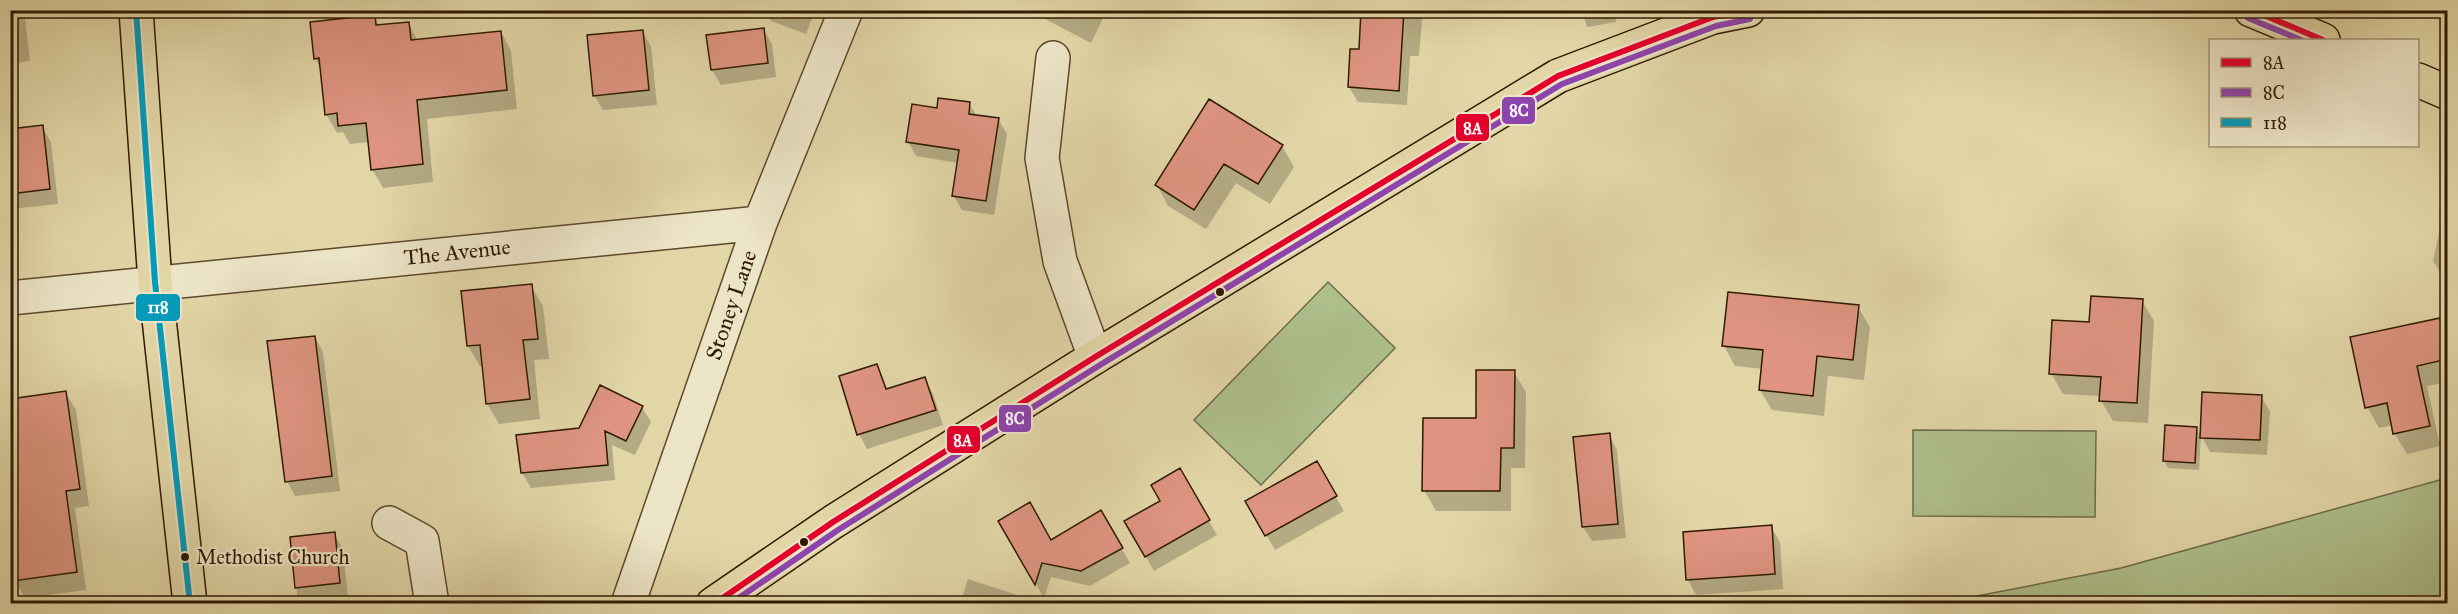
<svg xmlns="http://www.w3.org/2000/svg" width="2458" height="614" viewBox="0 0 2458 614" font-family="'IM FELL Great Primer',serif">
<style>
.green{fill:#aebf8c;stroke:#6e6c46;stroke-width:1.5}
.shadow{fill:#0003}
.building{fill:#de9481;stroke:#2f1a01;stroke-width:1.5}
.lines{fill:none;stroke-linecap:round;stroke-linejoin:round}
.minor-casing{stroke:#5c492a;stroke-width:36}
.major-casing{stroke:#2f1a01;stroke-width:36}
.highway-casing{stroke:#2f1a01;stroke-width:36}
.minor{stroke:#ece4c6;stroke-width:33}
.major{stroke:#e2d6a7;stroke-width:33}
.highway{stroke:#e2d6a7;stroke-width:33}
.bus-1-casing{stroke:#ece4c6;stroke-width:10}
.bus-2-casing{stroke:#ece4c6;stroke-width:10}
.bus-3-casing{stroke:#ece4c6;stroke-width:10}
.bus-1{stroke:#e4002b;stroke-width:6}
.bus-2{stroke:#8e44ad;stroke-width:6}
.bus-3{stroke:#059bba;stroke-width:6}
.bus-dot{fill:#2f1a01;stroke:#ece4c6;stroke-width:2}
.labels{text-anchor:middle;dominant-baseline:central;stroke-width:4.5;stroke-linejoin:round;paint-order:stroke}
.bus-label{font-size:20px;fill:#2f1a01;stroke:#ece4c6;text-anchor:start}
.street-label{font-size:22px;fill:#2f1a01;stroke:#ece4c6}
.line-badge{stroke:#ece4c6;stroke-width:2}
.badge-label{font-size:16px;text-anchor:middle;font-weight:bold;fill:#fff}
</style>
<rect width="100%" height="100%" fill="#e2d6a7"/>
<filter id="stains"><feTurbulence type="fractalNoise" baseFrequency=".00333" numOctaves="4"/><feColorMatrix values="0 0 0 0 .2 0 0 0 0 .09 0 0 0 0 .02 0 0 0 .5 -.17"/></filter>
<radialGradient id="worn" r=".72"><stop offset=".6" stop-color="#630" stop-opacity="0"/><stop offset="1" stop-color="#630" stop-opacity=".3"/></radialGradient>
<path class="green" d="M1328,282l67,66 -134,137 -67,-65z
M1913,430l183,1 -1,86 -182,-1z
M2447,478v125h-506l180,-35z"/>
<path class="shadow" d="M10,10h14l6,51 -20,3z
M765,10h50l-9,24 -35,-13z
M1028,10h77l1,2 -15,31z
M1363,10h60l-4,46h-9l-3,49 -49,-3 -9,-15 3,-37 8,1z
M1449,10h21l-1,6z
M1582,10h32l2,12 -29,5z
M374,17l6,9 28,-3 10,18 83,-9 10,19 6,58 -90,10 6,63 -50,6 -11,-19 -3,-27 -19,2 -7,-12 -6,1 -11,-19 -4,-44 -7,-12z
M763,29l9,15 4,33 -55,8 -9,-15z
M642,31l9,15 6,59 -54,5 -9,-15z
M1209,101l73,45 12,21 -24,37 -34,-21 -30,46 -38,-23 -11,-21z
M969,104l8,12 21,3 9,15 -13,81 -32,-5 -9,-15 5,-32 -42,-7 -8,-14 30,-32z
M42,127l9,15 7,62 -48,5v-79z
M2448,192v85l-6,-2 -9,-14z
M531,286l12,20 6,53 -15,1 6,59 -41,5 -12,-21 -4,-37h-3l-12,-20z
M2142,301l12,20 -6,102 -35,-2 -12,-20v-5l-38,-2 -12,-21 40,-50z
M1858,307l12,20 -6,53 -36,-4 -4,40 -52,-6 -12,-20 3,-21 -28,-3 -11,-20z
M2439,320l9,14v48l-21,4 13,60 -33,8 -12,-20 -2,-9 -14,3 -12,-21z
M315,337l8,15 17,139 -45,5 -8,-15z
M877,365l11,25 36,-11 9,15 10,31 -76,24 -8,-15z
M1514,372l12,20 -1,76h-14v43h-75l-12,-21z
M65,392l11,18 13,96 -14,2 11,82 -61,8 -10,-18z
M2261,397l9,14 -3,44 -57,-3 -8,-15z
M642,407l9,15 -16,33 -23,-10 3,35 -84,8 -9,-15 -4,-37 62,-7z
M2196,429l5,7 -2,34 -31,-2 -4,-7z
M1609,435l8,15 9,88 -34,3 -9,-14z
M1316,463l28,48 -69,39 -28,-48z
M1180,471l37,64 -63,36 -28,-50 36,-20z
M1100,512l30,51 -40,23 -39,-9 -7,21 -44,-77 50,21z
M1771,527l9,15 3,47 -87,6 -8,-15 -3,-47z
M334,534l9,15 5,49 -9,1 2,5h-43l-6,-66z
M968,579l62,20 2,5h-72z"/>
<path class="building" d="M1361,10h43l-5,81 -51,-4 2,-38h9z
M375,15l1,10 33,-3 2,18 90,-9 6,59 -90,10 6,64 -52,6 -5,-47 -28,3 -1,-13 -12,2 -6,-57 -5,1 -4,-37z
M764,28l4,35 -57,7 -5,-35z
M643,30l6,60 -56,6 -6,-61z
M938,98l32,4 -1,12 30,4 -13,83 -34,-5 7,-46 -53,-8 6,-38 25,4z
M1209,99l74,46 -25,39 -34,-20 -30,46 -39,-25z
M43,125l7,64 -40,5v-65z
M532,284l6,55 -15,1 7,59 -44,5 -6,-59 -13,1 -6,-55z
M1728,292l131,13 -6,55 -36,-4 -4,40 -54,-6 4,-40 -41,-4z
M2091,296l52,3 -6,104 -38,-2 2,-24 -52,-3 3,-54 37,2z
M2440,318l8,41 -31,7 13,60 -37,8 -6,-31 -22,5 -15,-71z
M315,336l17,140 -47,6 -18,-141z
M877,364l9,25 39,-12 11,33 -79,25 -18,-59z
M1476,370h39l-1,78h-13l-1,43h-78l1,-73h53z
M600,385l43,21 -17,35 -21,-10 3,34 -87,8 -5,-38 63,-7z
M66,391l14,98 -14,2 11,81 -64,9 -3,-22v-160z
M2202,392l60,3 -2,45 -60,-2z
M2165,425l32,2 -2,36 -32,-2z
M1610,433l8,91 -36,3 -9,-90z
M1317,461l20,35 -72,40 -20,-35z
M1180,468l30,52 -65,37 -21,-36 36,-20 -9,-16z
M1030,502l21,38 50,-30 22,38 -42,23 -39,-8 -7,22 -37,-64z
M1772,525l3,49 -89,6 -3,-48z
M335,532l5,51 -45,5 -5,-51z"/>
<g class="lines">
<defs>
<path id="minor" d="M1053,58l-11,100 18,103 35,96
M10,298l750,-75
M389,523l33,18 10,63
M628,604l132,-381 86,-213"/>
<path id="major" d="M2251,10l72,30
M2418,80l30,13
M713,604l120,-82 262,-165 463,-281 155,-59 35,-7"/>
<path id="highway" d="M136,10l19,272 35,322"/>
</defs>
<use href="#minor" class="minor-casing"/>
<use href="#major" class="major-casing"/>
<use href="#highway" class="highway-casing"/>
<use href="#minor" class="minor"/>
<use href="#major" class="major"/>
<use href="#highway" class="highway"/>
<defs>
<path id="bus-1" d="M2252,10l71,30
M714,604l119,-82 262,-165 463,-281 155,-59 32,-7"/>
<path id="bus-2" d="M2248,18l53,22
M730,604l108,-74 262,-165 462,-281 154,-58 34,-7"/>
<path id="bus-3" d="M136,10l19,272 35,322"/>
</defs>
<use href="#bus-1" class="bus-1-casing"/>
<use href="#bus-2" class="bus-2-casing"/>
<use href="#bus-3" class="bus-3-casing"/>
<use href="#bus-1" class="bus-1"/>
<use href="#bus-2" class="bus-2"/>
<use href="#bus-3" class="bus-3"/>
</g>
<g class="bus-dot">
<circle cx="1220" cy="292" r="5"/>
<circle cx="804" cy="542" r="5"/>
<circle cx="185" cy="557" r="5"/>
</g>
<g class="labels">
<g class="bus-label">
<text x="196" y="557">Methodist Church</text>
</g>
<g class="street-label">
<text transform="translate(457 252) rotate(-6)">The Avenue</text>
<text transform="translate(731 305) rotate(-71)">Stoney Lane</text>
</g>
</g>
<g class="line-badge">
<rect x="1501" y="96" width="35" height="29" rx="6" fill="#8e44ad"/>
<rect x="1455" y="113" width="35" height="29" rx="6" fill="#e4002b"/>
<rect x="135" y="293" width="46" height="29" rx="6" fill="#059bba"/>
<rect x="998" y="404" width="34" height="29" rx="6" fill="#8e44ad"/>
<rect x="946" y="425" width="35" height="29" rx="6" fill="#e4002b"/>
</g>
<g class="badge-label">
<text x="1519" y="116">8C</text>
<text x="1473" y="134">8A</text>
<text x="158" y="313">118</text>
<text x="1015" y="424">8C</text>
<text x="963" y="446">8A</text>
</g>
<rect width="2458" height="614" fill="none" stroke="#e2d6a7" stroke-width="36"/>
<rect x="12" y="12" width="2434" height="590" fill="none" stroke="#2f1a01" stroke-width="3"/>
<rect x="18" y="18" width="2422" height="578" fill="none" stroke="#2f1a01" stroke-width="1.5"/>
<rect x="2209" y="39" width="210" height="108" fill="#ece4c6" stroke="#a09377" stroke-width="1.5"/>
<rect x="2221" y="58" width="30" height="9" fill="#e4002b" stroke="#a09377" stroke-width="1.5"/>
<text x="2263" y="69" font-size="18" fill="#2f1a01">8A</text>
<rect x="2221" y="88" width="30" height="9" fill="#8e44ad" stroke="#a09377" stroke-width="1.5"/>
<text x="2263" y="99" font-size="18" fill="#2f1a01">8C</text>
<rect x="2221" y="118" width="30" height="9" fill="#059bba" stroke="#a09377" stroke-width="1.5"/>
<text x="2263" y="129" font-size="18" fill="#2f1a01">118</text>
<rect width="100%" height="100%" filter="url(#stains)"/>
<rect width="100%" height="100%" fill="url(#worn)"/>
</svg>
